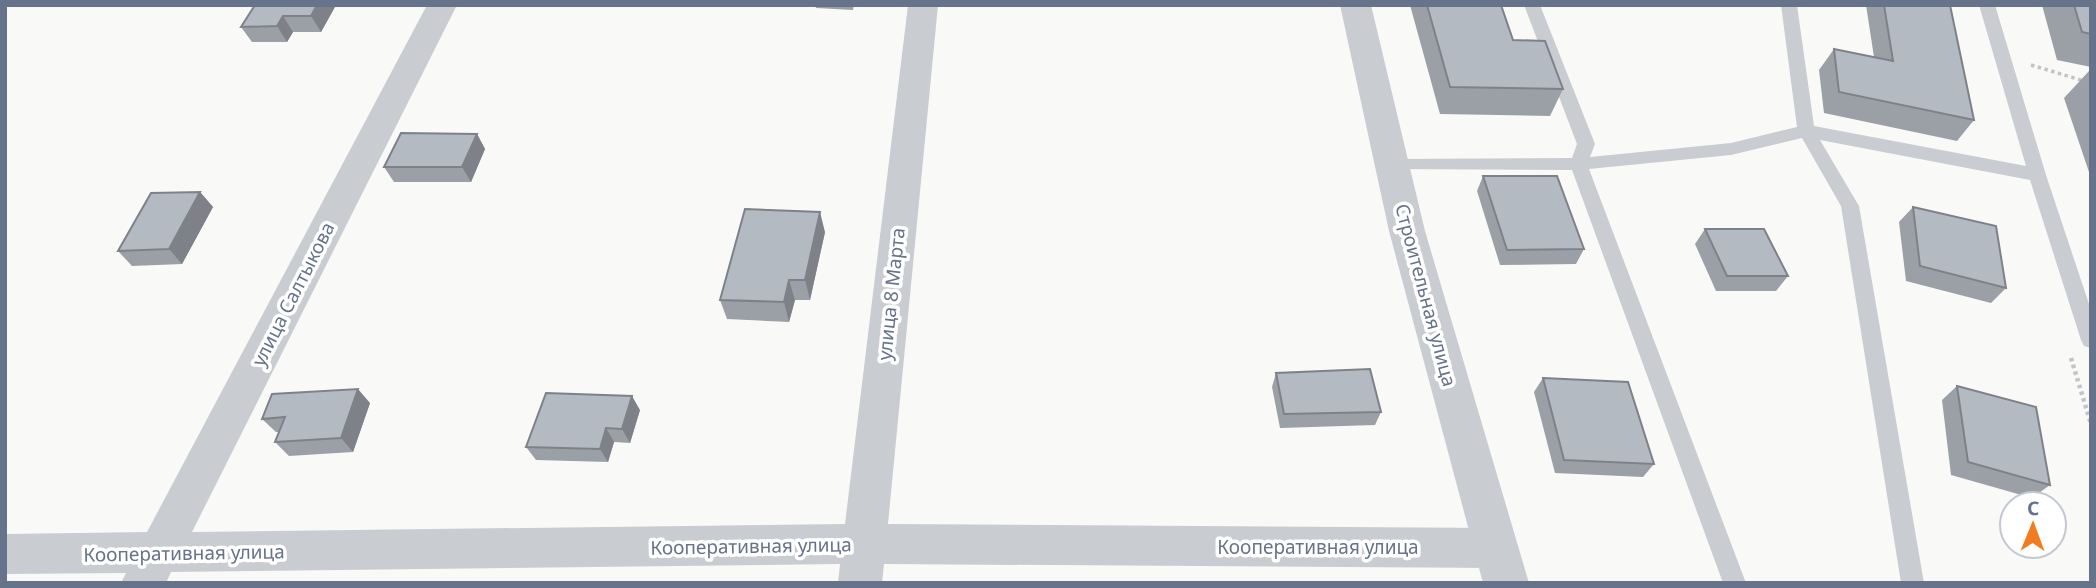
<svg xmlns="http://www.w3.org/2000/svg" width="2096" height="588" viewBox="0 0 2096 588" font-family="'Noto Sans',sans-serif">
<style>
.lines{fill:none;stroke-linecap:round;stroke-linejoin:round}
.path-far1{stroke:#c2c4c7;stroke-width:3.5;stroke-dasharray:3.5 3.5;stroke-linecap:butt}
.path{stroke:#c2c4c7;stroke-width:4.5;stroke-dasharray:3.5 3.5;stroke-linecap:butt}
.service{fill:#c9ccd1;fill-rule:evenodd}
.minor{fill:#c9ccd1;fill-rule:evenodd}
.tertiary{fill:#c9ccd1;fill-rule:evenodd}
.wall{fill:#9ba0a7}
.shaded-wall{fill:#7e8288}
.building{fill:#b4bac2;stroke:#7e8288;stroke-width:2}
.labels{text-anchor:middle;dominant-baseline:central;stroke-width:7;stroke-linejoin:round;paint-order:stroke}
.street-label{font-size:19px;fill:#66738b;stroke:#fff}
</style>
<rect width="100%" height="100%" fill="#f9faf7"/>
<g class="lines">
<path class="path-far1" d="M2031,65l60,18"/>
<path class="path" d="M2071,358l20,66"/>
<path class="service" d="M1524,5h16l55,139 -5,13 141,-14 66,-16 -16,-122h16l17,121 212,40 -47,-161h16l51,170 45,135v38l-7,-2 -3,-6 -51,-160 -210,-40 39,66 65,377h-23l-60,-377 -39,-68 -71,17 -142,14 157,414h-23l-151,-413 -186,-1 -3,-4 3,-4 6,-2 180,-1 5,-14z"/>
<path class="minor" d="M427,5h30l-265,527 653,-8 63,-519h30l-50,519 608,4 15,6 7,14 -7,14 -15,6 -612,-4 -2,19h-44l2,-19 -669,8 -5,11h-45l5,-10 -121,1v-40l142,-2z"/>
<path class="tertiary" d="M1340,5h31l54,226 104,352h-46l-94,-352z"/>
</g>
<path class="wall" d="M255,5h81l-15,27h-28l-6,10h-35l-11,-15z
M815,5h39l-1,5 -37,-2z
M1410,5h91l12,35 50,49 -13,27 -110,-2z
M1866,5h84l24,115 -17,21 -133,-28 -5,-43 15,-21 40,8z
M2042,5h49v62l-34,-7z
M2089,71h2v107l-27,-80z
M477,134l8,15 -14,33h-77l-10,-15z
M1483,176l101,73 -8,15 -76,1 -23,-74z
M200,192l13,15 -31,57 -50,2 -14,-15z
M1913,207l93,81 -15,15 -85,-22 -7,-59z
M1705,229l83,47 -12,15h-60l-21,-47z
M825,232l-15,68h-15l-6,22 -62,-3 -7,-19z
M1276,373l105,39 -6,13 -95,3 -8,-41z
M1543,378l111,86 -11,13 -88,-4 -21,-81z
M1957,386l93,99 -18,13 -81,-23 -9,-75z
M370,403l-17,49 -64,4 -14,-14 4,-10h-3l-14,-13z
M640,410l-10,33 -16,-1 -6,20 -72,-2 -10,-13z"/>
<path class="shaded-wall" d="M317,5h19l-15,27 -10,-16z
M283,16l10,16 -6,10 -10,-16z
M477,134l8,15 -14,33 -9,-15z
M200,192l13,15 -31,57 -13,-15z
M820,212l5,20 -15,68 -5,-20z
M789,280l6,20 -6,22 -5,-20z
M358,389l12,14 -17,49 -12,-14z
M632,396l8,14 -10,33 -8,-14z
M606,428l8,14 -6,20 -8,-13z"/>
<path class="building" d="M255,5h62l-6,11h-28l-6,10 -36,1z
M1427,5h74l12,35 32,1 18,48 -113,-2z
M1884,5h66l24,115 -135,-28 -5,-43 59,12z
M2074,5h17v29l-9,-2z
M401,133l76,1 -15,33h-78z
M1483,176h74l27,73 -77,1z
M200,192l-31,57 -51,2 33,-58z
M1913,207l83,19 10,62 -86,-22z
M745,209l75,3 -15,68h-16l-5,22 -64,-2z
M1705,229h59l24,47h-61z
M1370,369l11,43 -97,2 -8,-41z
M1543,378l85,4 26,82 -90,-4z
M1957,386l79,21 14,78 -82,-23z
M358,389l-17,49 -66,4 10,-25 -23,2 10,-25z
M546,393l86,3 -10,33 -16,-1 -6,21 -74,-2z"/>
<g class="labels">
<g class="street-label">
<text transform="translate(293 294) rotate(-63)">улица Салтыкова</text>
<text transform="translate(891 294) rotate(-84)">улица 8 Марта</text>
<text transform="translate(1426 295) rotate(75)">Строительная улица</text>
<text transform="translate(751 546) rotate(-1)">Кооперативная улица</text>
<text x="1318" y="547">Кооперативная улица</text>
<text transform="translate(184 553) rotate(-1)">Кооперативная улица</text>
</g>
</g>
<rect width="2096" height="588" fill="none" stroke="#66738b" stroke-width="14"/>
<g transform="translate(2033 525) rotate(1)"><circle r="33" fill="#ffffff" stroke="#c2c7d1" stroke-width="2"/>
<path d="M0-5L12 26L0 18L-12 26Z" fill="#f27c1e"/>
<text y="-10" font-size="19" font-weight="bold" text-anchor="middle" fill="#66738b">С</text>
</g>
</svg>
